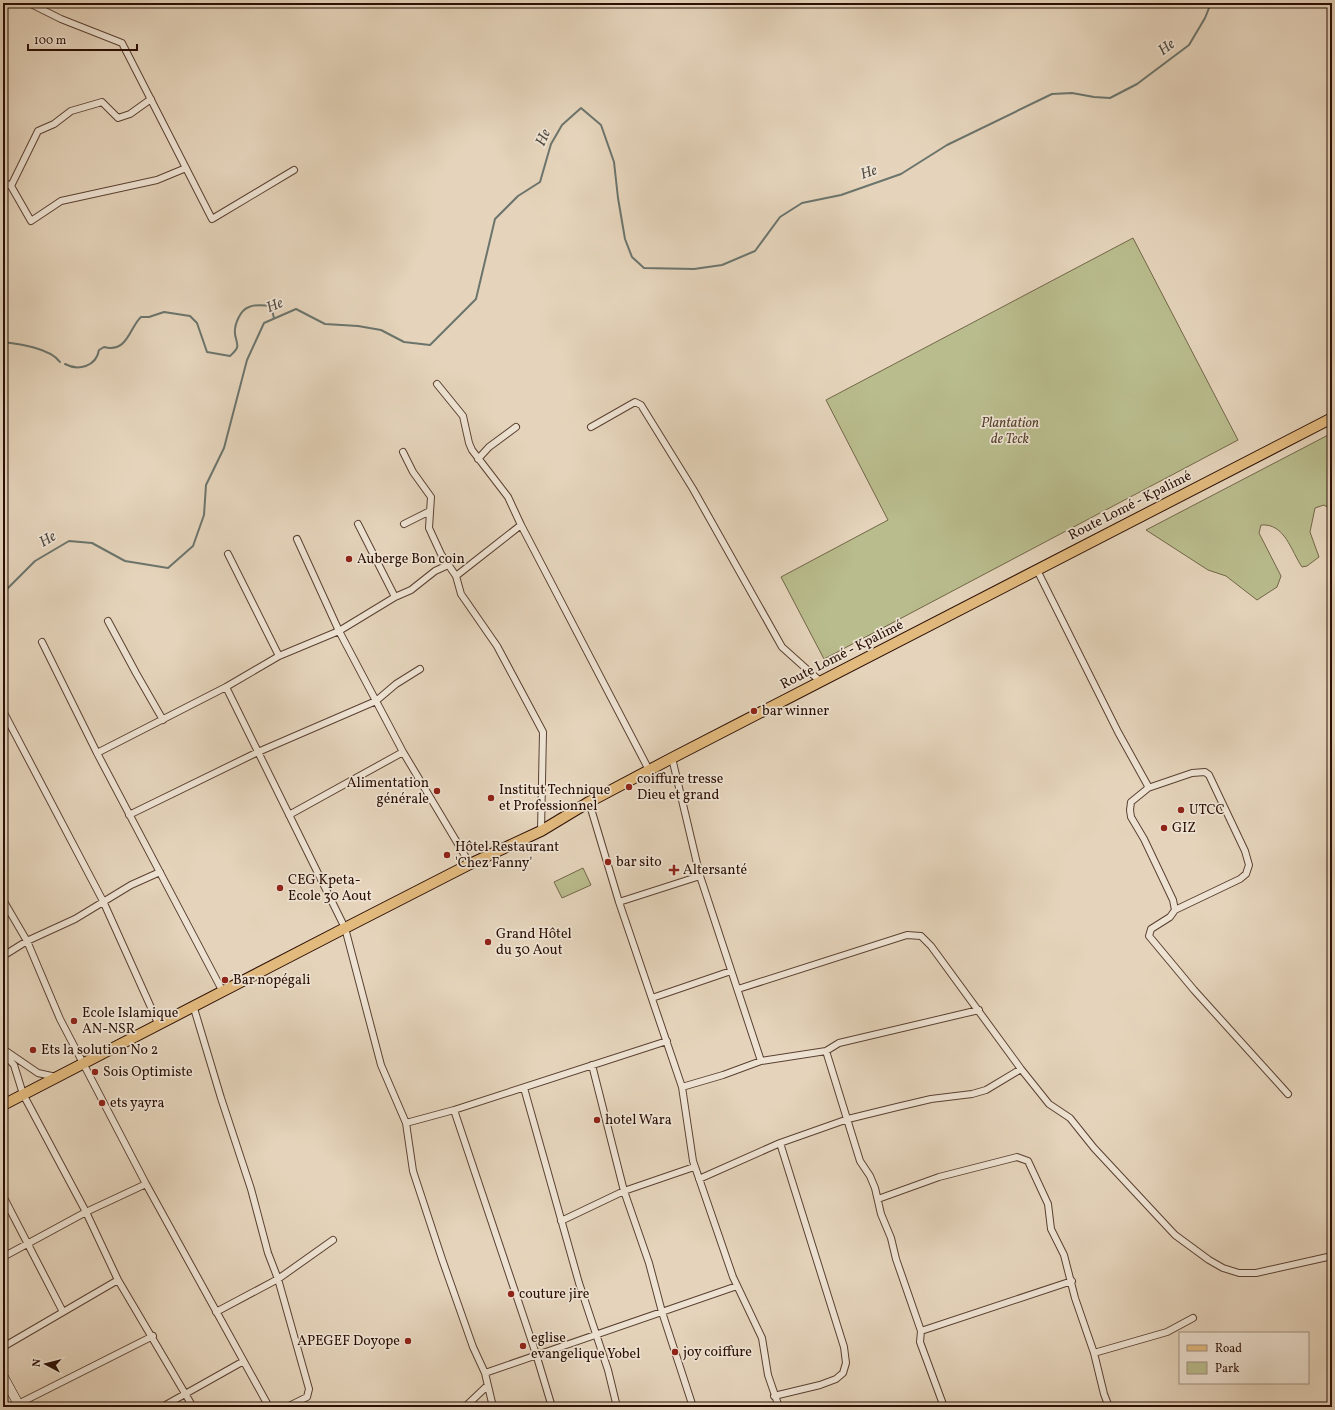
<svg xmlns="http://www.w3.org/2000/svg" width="1335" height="1410" viewBox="0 0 1335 1410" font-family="Vollkorn,serif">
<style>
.green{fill:#b9bc8d;stroke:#726648}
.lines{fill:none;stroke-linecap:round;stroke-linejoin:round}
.stream{stroke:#6b746c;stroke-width:2}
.street-casing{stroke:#5a4032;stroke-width:8}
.secondary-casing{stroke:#2b0f04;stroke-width:10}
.primary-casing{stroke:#2b0f04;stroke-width:12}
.street{stroke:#eee3d3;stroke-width:6}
.secondary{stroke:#eee3d3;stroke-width:9}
.primary{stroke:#e2ba7e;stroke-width:10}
.poi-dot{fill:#8f2418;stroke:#eee3d3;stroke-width:1.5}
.labels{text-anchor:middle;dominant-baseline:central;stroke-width:3.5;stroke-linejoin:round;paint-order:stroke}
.park-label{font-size:14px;font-style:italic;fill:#56432d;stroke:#eee3d3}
.street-label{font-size:14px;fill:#2b0f04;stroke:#eee3d3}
.poi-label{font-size:14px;fill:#2b0f04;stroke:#eee3d3;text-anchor:start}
.water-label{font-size:15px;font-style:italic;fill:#504a41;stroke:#eee3d3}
</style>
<rect width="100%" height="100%" fill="#e5d4bb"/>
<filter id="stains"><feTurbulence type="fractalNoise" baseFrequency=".005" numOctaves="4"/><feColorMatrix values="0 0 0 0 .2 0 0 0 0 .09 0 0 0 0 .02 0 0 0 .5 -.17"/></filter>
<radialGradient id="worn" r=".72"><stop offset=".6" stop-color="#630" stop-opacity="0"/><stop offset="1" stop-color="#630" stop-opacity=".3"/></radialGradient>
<path class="green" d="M1133,238l105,202 -414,219 -43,-82 107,-57 -62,-120z
M1332,433v77l-8,-5 -9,3 -5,24 9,25 -12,9 -5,1c-11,-16 -17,-44 -41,-42l-2,8 22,43 -4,11 -20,13 -31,-24 -18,-6 -62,-40z
M583,868l8,17 -29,13 -8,-16z"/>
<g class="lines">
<path class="stream" d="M3,342c16,2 47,6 57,20
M65,364c13,7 31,3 34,-14l5,-3c24,6 25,-19 37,-30h8l15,-5 26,4 7,7 10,29 23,4c11,-10 7,-10 5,-22 -1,-9 5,-24 14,-27 7,-3 15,-2 22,-1l3,12
M3,593l32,-32 34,-20 23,2 33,18 43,7 25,-22 11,-31 2,-30 18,-37 23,-88 17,-37 32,-14 29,15 33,2 23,4 23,12 26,3 46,-46 19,-80 23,-23 22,-14 11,-38 11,-19 19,-17 20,17 13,37 4,36 7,41 7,18 12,11 50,1 28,-4 33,-14 25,-34 22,-14 39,-8 60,-21 46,-29 105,-51 20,-1 22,4 16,1 27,-14 52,-39 16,-27 6,-15"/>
<defs>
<path id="street" d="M29,3l32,16 61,24 90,176 82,-49
M151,99l-21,15 -12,4 -16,-16 -31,9 -17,13 -16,7 -27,55 20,35 30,-20 96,-21 29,-12
M3,182l8,4
M437,384l26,32 6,27 3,7 36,47 13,28 -65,51
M591,427l44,-25 6,3 52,84 89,158 39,35
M403,452l10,20 18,25 -2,31 12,26 15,22 5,18 36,52 46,86 -2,99
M478,459l11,-12 27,-20
M358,524l37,73
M404,524l26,-13
M521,525l128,245
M297,539l42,92 56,-34 16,-7 24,-19 13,-6
M228,554l51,102
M1037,570l81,162 30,54 -1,3 -16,13 -1,8 1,7 13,22 29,61 2,10 -5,7 -19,12 -2,7 45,54 94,104
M108,621l28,52 27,47
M42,642l55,111 125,237
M226,687l119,241 36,137 25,58 7,48 29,88 31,88 12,26 8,34
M3,711l100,190 55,122
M97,753l129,-66 53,-31 60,-25 64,121 67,112
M672,758l28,118 61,185
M1148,788l44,-15 13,-1 4,3 36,76 4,14 -3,9 -6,5 -65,31
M589,802l30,100 63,185 11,74 40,116 29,61 6,37 11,32
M129,815l129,-63 118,-51 20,-17 24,-15
M289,815l114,-63
M3,900l24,41 33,78 86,165 123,223
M619,902l81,-26
M3,956l24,-15 48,-22 56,-34 29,-13
M738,989l169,-54 14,1 10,10 90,123 28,35 21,14 24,30 81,87 34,25 14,8 16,5h17l76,-17
M652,998l79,-27
M193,1005l28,93 30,91 17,64 10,26 31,110 -2,8 -20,10
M3,1049l35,24 18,4
M826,1051l34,110 10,15 5,12 6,26 10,24 5,21 25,72 -1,11 24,65
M3,1053l11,12 9,29 63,118 32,68 75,127
M592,1065l32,126 25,72 13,49 31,95
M682,1087l41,-12 38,-14 65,-10 13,-8 140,-33
M524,1088l55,195 29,87 9,37
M454,1110l82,244 16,53
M406,1123l48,-13 213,-69
M780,1143l68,-24 49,-12 34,-8 41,-5 14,-4 35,-21
M699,1179l81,-36 64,204 2,16 -3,10 -7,6 -16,6 -46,11
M3,1196l60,116
M878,1199l61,-22 78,-20 11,4 20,43 3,25 13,26 11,43 19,55 10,41 5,13
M561,1221l63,-30 70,-24
M3,1257l83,-45 60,-28
M216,1312l62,-33 55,-39
M921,1331l151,-50
M3,1347l115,-67
M1094,1353l73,-21 26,-14
M485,1373l252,-87
M18,1404l135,-68
M162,1407l80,-45
M465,1407l22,-21"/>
<path id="secondary" d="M3,1376l17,31"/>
<path id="primary" d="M3,1105l342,-177 125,-64 71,-33 48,-29 83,-44 660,-340"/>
</defs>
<use href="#street" class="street-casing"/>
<use href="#secondary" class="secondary-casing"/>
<use href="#primary" class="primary-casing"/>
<use href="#street" class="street"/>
<use href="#secondary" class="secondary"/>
<use href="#primary" class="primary"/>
</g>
<g class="poi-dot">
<circle cx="349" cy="559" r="4"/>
<circle cx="754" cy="711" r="4"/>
<circle cx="629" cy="787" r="4"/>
<circle cx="437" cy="791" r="4"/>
<circle cx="491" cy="798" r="4"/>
<circle cx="1181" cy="810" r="4"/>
<circle cx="1164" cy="828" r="4"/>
<circle cx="447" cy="855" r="4"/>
<circle cx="608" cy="862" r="4"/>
<path d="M672 864h4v4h4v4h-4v4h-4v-4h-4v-4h4z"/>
<circle cx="280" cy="888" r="4"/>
<circle cx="488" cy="942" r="4"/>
<circle cx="225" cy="980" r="4"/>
<circle cx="74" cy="1021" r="4"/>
<circle cx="33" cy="1050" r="4"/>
<circle cx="95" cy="1072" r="4"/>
<circle cx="102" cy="1103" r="4"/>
<circle cx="597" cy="1120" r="4"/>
<circle cx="511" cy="1294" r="4"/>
<circle cx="408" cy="1341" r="4"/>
<circle cx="523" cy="1346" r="4"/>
<circle cx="675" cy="1352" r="4"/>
</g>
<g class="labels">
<g class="park-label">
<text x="1010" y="423">Plantation<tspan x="1010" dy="16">de Teck</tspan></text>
</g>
<g class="street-label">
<text transform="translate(1130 506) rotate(-27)">Route Lomé - Kpalimé</text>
<text transform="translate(842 655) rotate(-27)">Route Lomé - Kpalimé</text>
</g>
<g class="poi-label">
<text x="357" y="559">Auberge Bon coin</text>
<text x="762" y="711">bar winner</text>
<text x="637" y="779">coiffure tresse<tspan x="637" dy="16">Dieu et grand</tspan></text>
<text x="429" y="783" text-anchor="end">Alimentation<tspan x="429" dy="16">générale</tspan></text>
<text x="499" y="790">Institut Technique<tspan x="499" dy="16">et Professionnel</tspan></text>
<text x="1189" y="810">UTCC</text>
<text x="1172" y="828">GIZ</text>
<text x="455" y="847">Hôtel Restaurant<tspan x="455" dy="16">'Chez Fanny'</tspan></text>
<text x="616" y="862">bar sito</text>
<text x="683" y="870">Altersanté</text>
<text x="288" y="880">CEG Kpeta-<tspan x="288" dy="16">Ecole 30 Aout</tspan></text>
<text x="496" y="934">Grand Hôtel<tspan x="496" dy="16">du 30 Aout</tspan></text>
<text x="233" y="980">Bar nopégali</text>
<text x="82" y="1013">Ecole Islamique<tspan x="82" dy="16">AN-NSR</tspan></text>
<text x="41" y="1050">Ets la solution No 2</text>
<text x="103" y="1072">Sois Optimiste</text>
<text x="110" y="1103">ets yayra</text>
<text x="605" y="1120">hotel Wara</text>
<text x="519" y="1294">couture jire</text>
<text x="531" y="1338">eglise<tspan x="531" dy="16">evangelique Yobel</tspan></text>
<text x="400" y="1341" text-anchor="end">APEGEF Doyope</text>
<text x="683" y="1352">joy coiffure</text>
</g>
<g class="water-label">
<text transform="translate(1167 48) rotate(-37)">He</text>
<text transform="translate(544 138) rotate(-66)">He</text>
<text transform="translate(869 173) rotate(-19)">He</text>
<text transform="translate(275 306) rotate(-23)">He</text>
<text transform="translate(48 540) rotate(-31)">He</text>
</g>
</g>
<rect width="1335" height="1410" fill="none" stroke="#e5d4bb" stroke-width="16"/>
<rect x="4" y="4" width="1327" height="1402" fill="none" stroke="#2b0f04" stroke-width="2"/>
<rect x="8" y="8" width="1319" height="1394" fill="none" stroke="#2b0f04"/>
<rect x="1179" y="1332" width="130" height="52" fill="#eee3d3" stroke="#a08e80"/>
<rect x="1187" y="1345" width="20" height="6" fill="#e2ba7e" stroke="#a08e80"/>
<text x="1215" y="1352" font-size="12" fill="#2b0f04">Road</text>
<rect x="1187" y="1362" width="20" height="12" fill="#b9bc8d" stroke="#a08e80"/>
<text x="1215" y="1372" font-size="12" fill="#2b0f04">Park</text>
<g transform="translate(46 1364) rotate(277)" stroke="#eee3d3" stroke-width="3" paint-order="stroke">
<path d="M0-3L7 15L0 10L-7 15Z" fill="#2b0f04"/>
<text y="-6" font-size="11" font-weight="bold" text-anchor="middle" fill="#2b0f04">N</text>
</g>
<path d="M28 44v6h109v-6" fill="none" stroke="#2b0f04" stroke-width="2"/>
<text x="34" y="44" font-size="12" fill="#2b0f04" stroke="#eee3d3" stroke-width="3" paint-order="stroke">100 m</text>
<rect width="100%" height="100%" filter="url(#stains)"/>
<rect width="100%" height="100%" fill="url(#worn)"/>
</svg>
